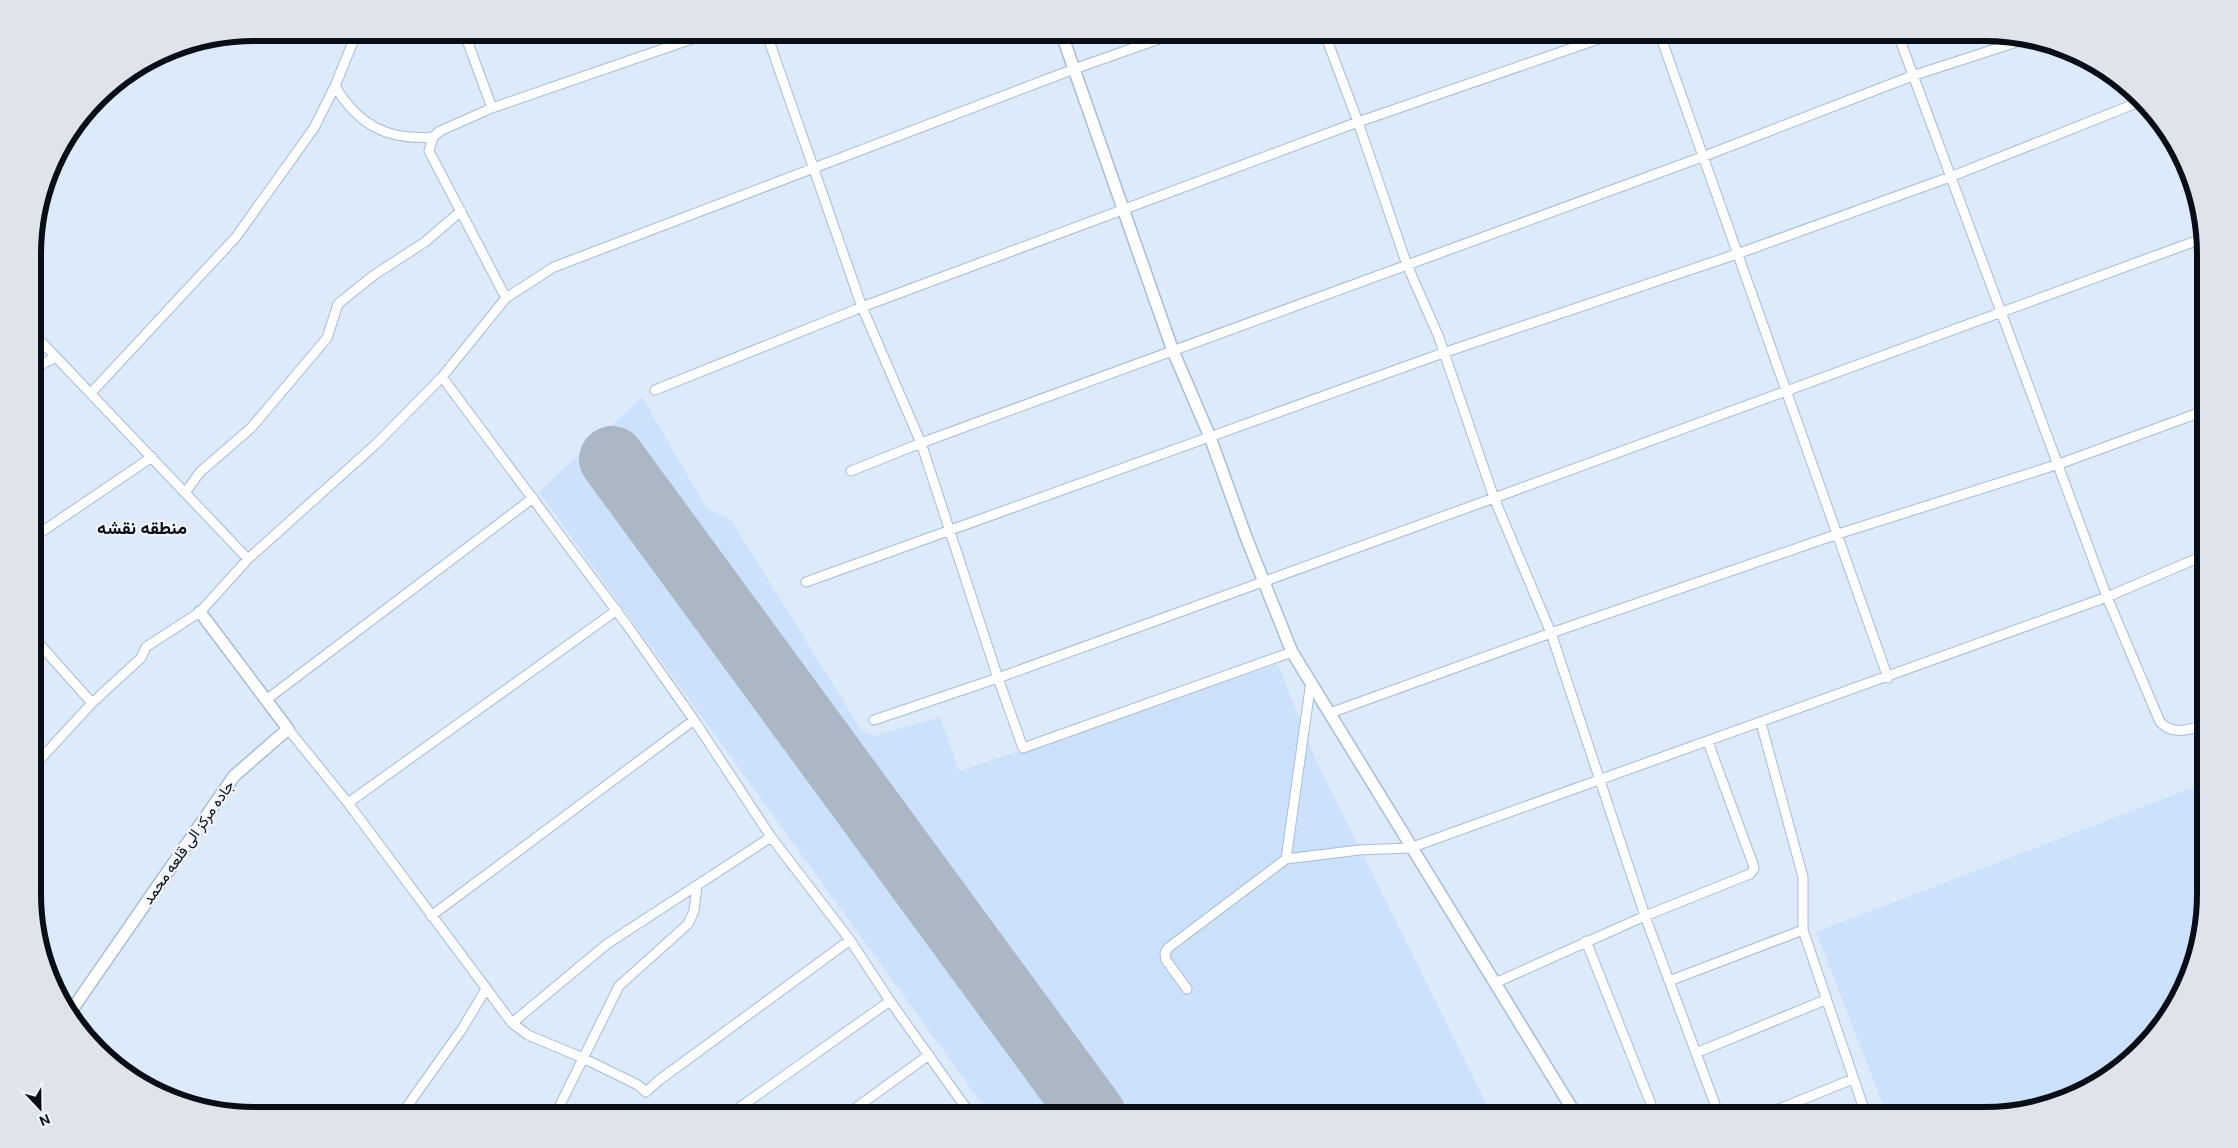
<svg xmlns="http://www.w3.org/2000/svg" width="2238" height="1148" viewBox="0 0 2238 1148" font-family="Ubuntu,Vazirmatn,sans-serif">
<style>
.built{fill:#cce1fb}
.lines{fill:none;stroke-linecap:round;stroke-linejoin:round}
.runway{stroke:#acb7c6;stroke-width:66}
.minor-casing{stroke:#a7bcd5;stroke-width:11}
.tertiary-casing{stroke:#a7bcd5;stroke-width:14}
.minor{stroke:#fff;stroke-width:9}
.tertiary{stroke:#fff;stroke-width:11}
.labels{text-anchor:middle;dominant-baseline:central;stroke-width:4.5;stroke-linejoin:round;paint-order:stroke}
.street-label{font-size:15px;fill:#070e17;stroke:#f2f6fc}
.quarter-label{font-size:18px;font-weight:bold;fill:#070e17;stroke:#f2f6fc}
.rim{fill:none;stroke:#070e17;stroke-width:6}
</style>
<rect width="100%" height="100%" fill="#ddeafa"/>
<path class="built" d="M642,397l65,112 24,11 131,211 11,5 67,-19 19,54 319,-107 37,94 177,357h-502l-451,-623z
M2205,783v111l-23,98 -32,48 -43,38 -52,26 -57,11h-111l-71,-183z"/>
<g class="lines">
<path class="runway" d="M612,459l481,656"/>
<defs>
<path id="minor" d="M464,32l28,76
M766,32l96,275 59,136 77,235 25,70 269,-96
M1324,32l34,90 49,143 31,70 56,163 57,135 94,283 74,199
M1659,32l229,646
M1897,32l210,565 53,125c14,14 27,7 45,4
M335,86c23,39 53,55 98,51
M506,298l-77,-147 4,-14 7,-6 52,-23 220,-76
M33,333l215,226
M33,369l21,-11
M442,377l185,248 67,95 77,117 79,103 40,61 81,114
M655,390l207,-83 496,-185 261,-90
M91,393l145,-156 78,-109 21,-42 22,-54
M851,471l70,-28 781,-286 210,-81 108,-35
M185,493l15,-21 51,-44 76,-90 11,-34 36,-29 51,-33 36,-31
M34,537l118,-80
M806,582l637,-229 294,-99 213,-77 192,-76
M34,638l58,65
M266,700l267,-202
M1330,713l221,-80 287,-99 221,-70 145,-53
M874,720l124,-42 496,-180 710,-260
M1761,723l42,154v53l63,185
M288,729l60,74 164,220 16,12 55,23 55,27 8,7 12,-11 192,-141
M34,766l58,-63 49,-45 5,-11 54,-35 48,-53 128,-115 66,-67 64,-79 48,-31 520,-198 105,-37
M348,803l269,-193
M1286,859l73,-9 51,-2 697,-251 98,-42
M431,916l263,-196
M1586,941l65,163
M1669,981l134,-51
M1495,983l150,-67 105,-42 4,-5 -1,-5 -45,-122
M1187,989l-21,-29 -1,-7 3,-5 118,-89 25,-178
M512,1023l95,-79 164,-107
M1696,1053l129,-53
M401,1115l61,-86 24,-40
M555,1115l64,-129 69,-62 6,-13 3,-26
M729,1115l161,-114
M846,1115l83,-60
M1764,1115l89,-36"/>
<path id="tertiary" d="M1061,32l112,319 37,86 36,100 46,115 284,463
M69,1014l165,-238 54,-47 -88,-117"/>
</defs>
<use href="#minor" class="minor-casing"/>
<use href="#tertiary" class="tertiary-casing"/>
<use href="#minor" class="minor"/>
<use href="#tertiary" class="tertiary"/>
</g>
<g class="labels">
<g class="street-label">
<text transform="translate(188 842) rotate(-55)">جاده مرکز الی قلعه محمد</text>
</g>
<g class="quarter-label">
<text x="142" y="527">منطقه نقشه</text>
</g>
</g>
<path d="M0 0H2238V1148H0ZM254 41H1984A213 213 0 0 1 2197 254V894A213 213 0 0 1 1984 1107H254A213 213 0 0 1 41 894V254A213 213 0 0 1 254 41Z" fill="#dfe3ea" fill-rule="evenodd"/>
<path class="rim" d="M254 41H1984A213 213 0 0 1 2197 254V894A213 213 0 0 1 1984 1107H254A213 213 0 0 1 41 894V254A213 213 0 0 1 254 41Z"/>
<g transform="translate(40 1108) rotate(158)" stroke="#f2f6fc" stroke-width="4" paint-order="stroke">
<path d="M0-4L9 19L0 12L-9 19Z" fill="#070e17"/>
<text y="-8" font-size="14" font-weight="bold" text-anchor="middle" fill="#070e17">N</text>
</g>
</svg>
